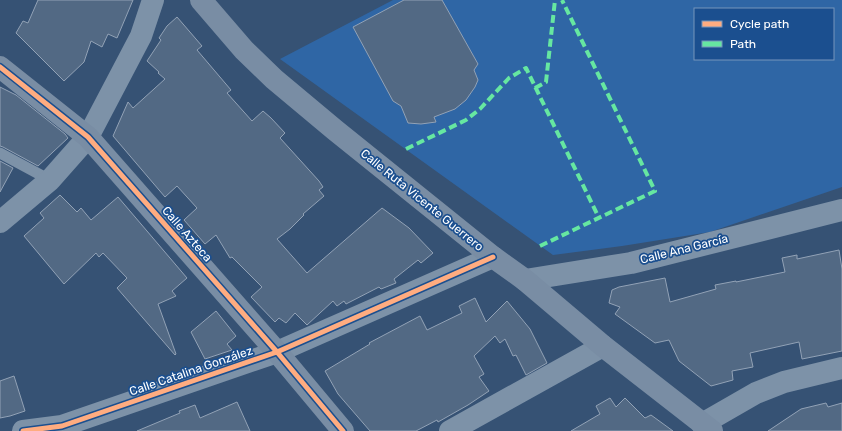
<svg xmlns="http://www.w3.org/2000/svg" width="842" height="431" viewBox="0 0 842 431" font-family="Rubik,sans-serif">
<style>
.green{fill:#2f66a5;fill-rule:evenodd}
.building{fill:#526984;stroke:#92a2b6}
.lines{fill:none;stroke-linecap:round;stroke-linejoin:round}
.lane{stroke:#7d92a8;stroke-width:11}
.street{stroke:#7d92a8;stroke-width:22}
.secondary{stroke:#798da4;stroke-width:22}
.quiet{stroke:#66e7a1;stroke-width:4;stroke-dasharray:8 4;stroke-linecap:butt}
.cycleway-casing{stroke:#1b4f8f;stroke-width:8}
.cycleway{stroke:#ffac80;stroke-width:5}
.labels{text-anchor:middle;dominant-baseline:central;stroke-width:3.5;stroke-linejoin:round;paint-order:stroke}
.street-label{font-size:12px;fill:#fff;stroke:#1b4f8f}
</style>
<rect width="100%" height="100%" fill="#365274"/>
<path class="green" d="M393,0h449v187l-132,45 -88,14 -69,9 -273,-196zM695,9h138v50h-138z"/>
<path class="building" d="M38,0h95l-16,38 -9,-4 -6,13 -11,-6 -7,21 -20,19 -48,-48 7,-12 5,2z
M404,0h38l36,64 -4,6 4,10 -3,7 -9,13 -11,9 -21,8 2,5 -15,2 -13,-1 -7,-17 -8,-5 -40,-74z
M177,17l25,29 -5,4 34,40 -4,3 25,28 11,-10 8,7 14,15 -5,5 39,43 4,6 -4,3 5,6 -21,18 1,1 -14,14 -13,10 30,34 75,-65 27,20 24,25 -12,10 -3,-3 -24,19 2,4 -15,6 -2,-2 -33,17 -2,-3 -7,5 -4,-5 -26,24 -12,-12 -9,10 -7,-5 -4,4 -24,-25 11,-10 -30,-30 -2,1 -14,-23 -11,9 -21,-24 13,-12 -20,-22 -12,11 -52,-61 15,-34 5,6 32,-29 -7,-6 1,-1 -12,-11 14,-21 -2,-2 8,-12z
M0,87l16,8 49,39 3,4 -30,28 -35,-19 -3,-1z
M0,161l13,7 -13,24z
M60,195l17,17 4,-4 10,12 27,-23 69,81 -15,13 4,5 -18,8 18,50 -1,1 -58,-67 10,-10 -24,-25 -4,4 -3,-4 -32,31 -40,-48 20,-18 -4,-5z
M839,250l3,19v82l-40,8 -3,-17 -49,11 3,14 -21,4 1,9 -22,6 -32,-25 -10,-21 -14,3 -40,-29 5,-7 -11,-4 3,-13 7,-3 46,-9 5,24 46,-13 -1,-4 21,-4v1l49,-10 -3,-14 15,-3v4z
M475,298l11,24 21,-21 23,28 17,34 -21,12 -10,-20 -3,1 -8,-17 -5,4 -5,-7 -21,20 10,18 -5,3 10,14 -21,14 -30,17 -1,-2 -21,11h-46l-32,-37 -13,-23 45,-27 -1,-1 51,-27 7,14 35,-17 -3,-7z
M216,311l20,25 -9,8 5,6 -27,9 -14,-27z
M14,376l11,35 -15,5 -10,2v-37z
M610,398l6,9 9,-9 20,20 6,-3 22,16h-102l29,-17 -4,-8z
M237,402l13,29h-113l43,-18 -1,-2 16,-6 5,13z
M826,403l2,4 14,-4v28h-74l33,-22z"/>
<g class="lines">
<path class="lane" d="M0,153l50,27"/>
<path class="street" d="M0,222l50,-42 38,-43 53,-101 12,-36
M525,280l106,-17 211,-53
M702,424l54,-31 28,-11 58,-14
M23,431l39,-5 215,-74 216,-95
M450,431l153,-85"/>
<path class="secondary" d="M201,0l43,50 30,29 61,51 158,127 32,23 78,66 109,85
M0,67l88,70 189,215 66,79"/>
<path class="quiet" d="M535,88l11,-6 9,-82
M406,149l60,-29 14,-11 29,-31 17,-10 73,150
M540,246l115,-55 -93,-191"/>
<defs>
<path id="cycleway" d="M0,67l88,70 189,215 66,79
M23,431l39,-5 215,-74 216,-95"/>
</defs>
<use href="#cycleway" class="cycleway-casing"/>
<use href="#cycleway" class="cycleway"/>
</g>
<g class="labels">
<g class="street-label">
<text transform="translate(422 200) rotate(39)">Calle Ruta Vicente Guerrero</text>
<text transform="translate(187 234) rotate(49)">Calle Azteca</text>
<text transform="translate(684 249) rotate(-14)">Calle Ana García</text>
<text transform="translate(191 371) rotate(-19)">Calle Catalina González</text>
</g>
</g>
<rect x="694" y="8" width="140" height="52" fill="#1b4f8f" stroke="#7695bc"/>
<rect x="702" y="21" width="20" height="6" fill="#ffac80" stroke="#7695bc"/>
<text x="730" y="28" font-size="12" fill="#ffffff">Cycle path</text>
<rect x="702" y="41" width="20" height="6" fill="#66e7a1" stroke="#7695bc"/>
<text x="730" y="48" font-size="12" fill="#ffffff">Path</text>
</svg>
